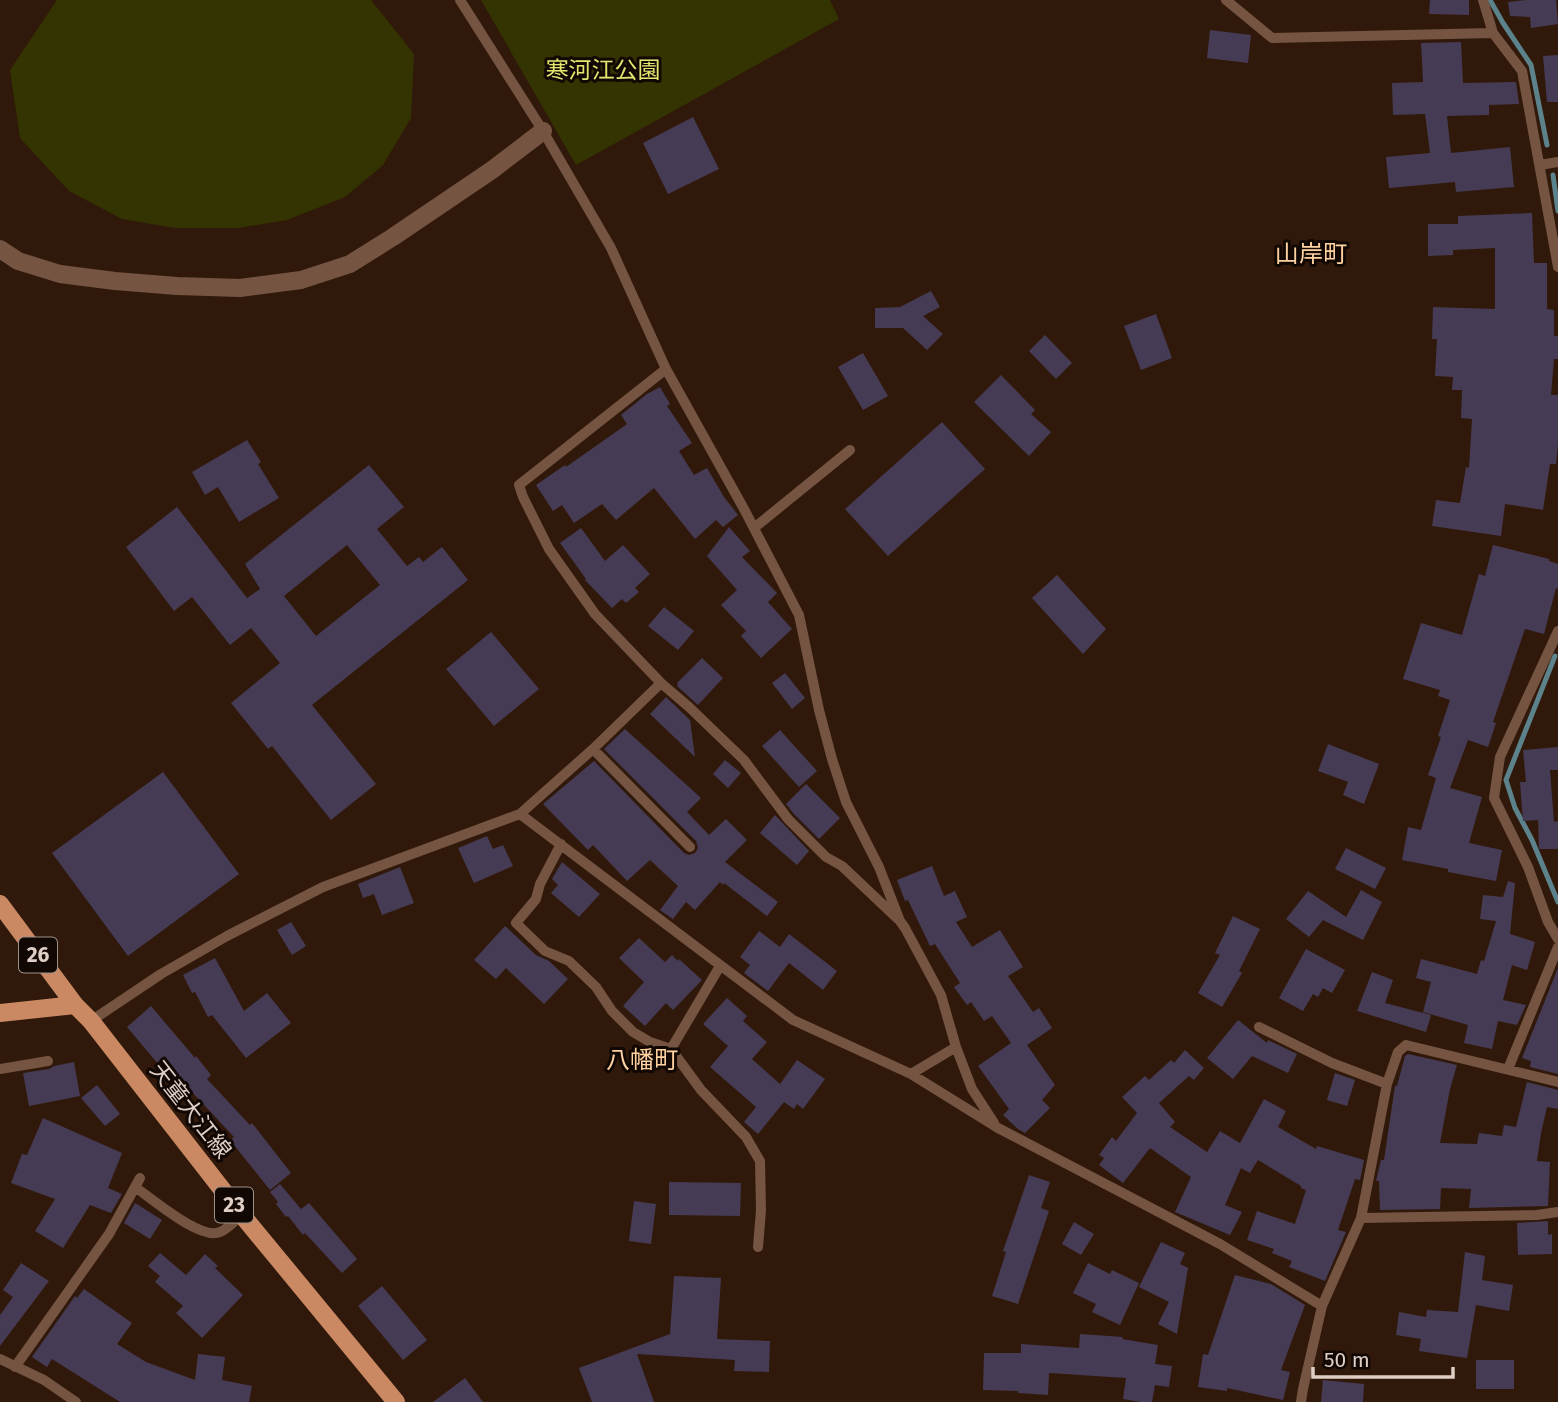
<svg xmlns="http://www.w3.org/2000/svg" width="1558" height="1402" viewBox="0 0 1558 1402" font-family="'Fira Sans','Noto Sans JP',sans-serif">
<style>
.green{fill:#333401}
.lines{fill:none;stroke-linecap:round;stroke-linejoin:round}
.stream{stroke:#5c838c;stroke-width:5}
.building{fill:#463b54;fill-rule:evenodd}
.lane{stroke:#755542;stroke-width:10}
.street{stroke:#755542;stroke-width:18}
.primary{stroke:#ca8962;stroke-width:18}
.labels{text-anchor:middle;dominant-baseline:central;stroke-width:6;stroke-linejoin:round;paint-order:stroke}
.shield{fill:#110703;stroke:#a0928b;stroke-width:2}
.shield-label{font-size:21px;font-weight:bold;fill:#decec5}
.park-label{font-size:23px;fill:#e2e66e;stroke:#110703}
.street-label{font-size:23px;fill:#decec5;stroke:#110703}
.neighbourhood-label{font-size:24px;fill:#fed1a1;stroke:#110703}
</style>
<rect width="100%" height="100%" fill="#30190b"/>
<path class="green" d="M57,0h314l43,54 -3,64 -28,47 -38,32 -58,23 -49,8h-63l-53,-9 -53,-28 -49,-53 -10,-68z
M481,0h349l9,19 -263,146z"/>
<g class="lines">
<path class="stream" d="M1490,0l13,23 28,42 16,80
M1553,175l5,36
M1555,656l-49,124 9,28 17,32 26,62"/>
</g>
<path class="building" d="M1430,0h39v15l-40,-1z
M1527,0h29l2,24 -27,4 -1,-11 -20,-1 -2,-14z
M1210,30l41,5 -3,28 -41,-5z
M1461,42l2,41 53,-1 3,22 -30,1v10l-42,1 4,37 59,-6 4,40 -58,5 -1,-10 -66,6 -3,-31 44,-4 -5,-39 -32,1 -1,-32 31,-1 -2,-39z
M1558,55v47h-11l-4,-46z
M693,117l26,52 -51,25 -25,-51z
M1532,213l2,50h13v46l7,1v26h4v23h-4l-3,36h7v49l-2,20h-6l-7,46 -38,-6 -4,32 -69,-10 4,-26 24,3 6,-36 3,1 3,-49 -11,-1 1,-28h-10l1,-13 -18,-1 2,-37h-5l1,-32 62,2v-61l-42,2v5l-25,1v-32h30v-8z
M931,291l9,16 -17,9 20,18 -16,16 -24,-22h-28v-20l25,-1z
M1156,314l16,44 -31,12 -17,-44z
M1045,335l27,28 -16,16 -27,-28z
M863,353l25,43 -25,14 -25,-43z
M1001,375l34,35 -4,4 20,18 -22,24 -55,-54z
M660,387l10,17 -3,2 25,37 -13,8 15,24 13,-7 17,29 14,18 -15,12 -7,-7 -21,19 -41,-51 -38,32 -14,-16 -28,19 -12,-18 -9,6 -17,-26 29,-20 1,2 61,-43 -6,-9 26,-21z
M942,422l43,47 -97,87 -43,-47z
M247,440l14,22 -3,2 21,34 -40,24 -21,-35 -13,8 -13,-23z
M369,465l35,42 -27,22 30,37 12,-9 4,5 19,-15 26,33 -156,125 64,79 -45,36 -59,-74 -4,3 -37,-46 49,-40 -29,-35 -21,17 -38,-48 -18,14 -48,-64 51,-40 70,91 13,-9 -15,-25zM347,545l33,40 -64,51 -32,-40z
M729,527l21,24 -8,6 35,36 -9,9 24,27 -31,29 -20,-22 5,-5 -25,-26 16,-15 -30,-34z
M581,528l24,33 18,-16 27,29 -15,14 4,4 -13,11 -4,-4 -10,9 -27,-28 1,-1 -26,-36z
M1493,545l56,14v2l9,3v25l-2,-1 -12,46 -19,-5 -32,93 3,1 -8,24 -20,-7 -18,48 32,9 -13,46 33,7 -6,31 -48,-9v-3l-46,-9 6,-33 13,3 15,-52 -8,-3 13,-38 -3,-1 12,-36 -12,-4 2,-6 -37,-11 18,-56 41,12 17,-61 6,2z
M1057,575l49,54 -23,25 -51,-56z
M664,607l30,24 -16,19 -30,-24z
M491,632l48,57 -45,37 -48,-57z
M702,658l21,20 -25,27 -21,-19 1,-2 -1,-1z
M785,673l20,25 -13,11 -20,-26z
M666,697l24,23 5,37 -45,-43z
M625,729l76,69 -14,14 22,23 17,-16 21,21 -22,22 53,40 -11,14 -43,-33 -1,2 -3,-3 -25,28 -9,-8 -13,17 -13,-9 18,-24 -28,-26 -23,21 -34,-36 -5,5 -45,-46 51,-43 90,92 5,2 6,-2 3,-5 -2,-7 -92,-92z
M780,730l37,41 -18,16 -37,-41z
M1328,744l51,20 -15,40 -21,-9 5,-13 -30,-11z
M1558,747v23h-8l4,52 4,-1v28h-19l-1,-29 -15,1 -3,-39h6l-3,-32z
M725,760l16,13 -13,15 -15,-14z
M163,772l76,102 -111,82 -76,-103z
M806,784l34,34 -21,21 -25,-25 -8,-10z
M775,815l34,36 -12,14 -37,-32z
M487,836l6,13 10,-4 10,21 -39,17 -16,-35z
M1346,848l40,20 -11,21 -40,-20z
M562,862l38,32 -21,23 -28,-24 7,-8 -6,-6z
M932,866l12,30 11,-5 12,26 -11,5 16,25 28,-17 23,37 -15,9 25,36 6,-4 13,20 -25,17 28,40 -13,15 8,8 -25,25 -7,-4 -15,-14 6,-6 -31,-43 33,-23 -19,-27 -8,5 -13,-19 -4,3 -13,-18 6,-4 -25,-39 -5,2 -22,-46 -3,1 -8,-21z
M400,867l14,36 -32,12 -8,-21 -11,4 -5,-14z
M1508,881l7,2 -5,51 25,8 -8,28 -15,-5 -9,35 23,5 -9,20 -19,-4 -6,28 -28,-6 4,-18 -45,-13 8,-30 -15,-4 5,-19 56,15 4,-14 3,1 12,-40 -16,-2 3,-24 20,2z
M1361,890l21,12 -19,38 -40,-20 -14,17 -23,-18 22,-28 38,26z
M1233,916l27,13 -21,42 3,2 -20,34 -24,-14 22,-38 -5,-2z
M291,922l15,24 -14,9 -15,-25z
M505,926l31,29 13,6 19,18 -24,25 -38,-36 -10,11 -22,-19z
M759,931l21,16 9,-13 48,37 -14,19 -34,-27 -21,28 -24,-18 6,-8 -10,-8z
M639,938l26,24 7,-7 6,6 1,-2 23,21 -29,30 -7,-7 -21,23 -22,-20 21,-24 -25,-24z
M1306,949l39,21 -13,23 -9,-5 -5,9 -5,-3 -10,17 -24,-13z
M215,958l29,53 23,-18 24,30 -45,35 -34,-43 -4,2 -13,-25 -3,1 -9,-18z
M1558,968v106l-28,-7 1,-6 -9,-3z
M1372,972l21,8 -8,23 46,12 -5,17 -69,-21z
M727,998l20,18 -4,5 24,21 -15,17 28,25 17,-24 28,19 -22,30 -6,-5 -3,5 -10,-7 -26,32 -14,-12 12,-15 -46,-40 18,-21 -25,-22z
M151,1006l44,52 1,-2 15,19 -4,4 43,46 2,-2 39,50 -21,17 -40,-50 4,-3 -43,-46 -6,5 -58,-69z
M1238,1020l29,23 1,-3 29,14 -9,19 -36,-17 -19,23 -26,-21z
M1185,1050l19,18 -10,12 -5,-4 -30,27 16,19 -5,5 37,25 13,-21 20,12 24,-44 22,12 -8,16 38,22 1,-3 47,14 -4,20 -5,-1 -17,51 8,2 -21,49 -36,-14 3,-6 -20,-8 2,-4 -27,-9 10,-29 38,13 11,-34 -5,-2v-2l-43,-26 -8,13 -9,-5 -16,37 17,7 -12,23 -55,-23 16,-35 -41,-29 -27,35 -24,-18 5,-7 -5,-3 13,-18 4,4 21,-28 -15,-16 23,-21 4,4 22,-20 3,3z
M1408,1054l49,11 -7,24 -10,54 37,1 2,-11 23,3 2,-11 12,2 11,-45 31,8v19l-11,-2 -6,26 -4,28 13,1 -2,44 -79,2 2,-19 -30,-1 -1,21 -60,1 -1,-29h-3l5,-21h3l11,-74h2l8,-30z
M74,1062l6,34 -51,10 -6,-33 26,-4 5,-3z
M1335,1073l20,7 -8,26 -20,-6z
M97,1085l23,29 -15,12 -24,-28z
M43,1118l79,35 -14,35 14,6 -11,19 -21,-8 -27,43 -28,-17 20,-32 -44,-16 11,-29 5,1z
M1029,1175l21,7 -9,26 8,3 -31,93 -26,-8 14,-44 -3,-1z
M669,1182l72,1 -1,33 -71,-1z
M280,1184l21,25 8,-6 48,56 -15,14 -37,-40 -2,2 -15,-19 -2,1 -10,-13 2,-2 -8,-10z
M634,1201l22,3 -5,40 -22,-3z
M135,1203l27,17 -12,19 -26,-16z
M1548,1221v14l4,-1v20l-34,1 -1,-32z
M1074,1222l20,12 -13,21 -19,-11z
M1161,1242l24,11 -5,11 8,4 -11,66 -19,-10 11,-22 -30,-15z
M1465,1252l20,4 -3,24 31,5 -4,26 -33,-6 -9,53 -48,-7 2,-12 -25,-4 3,-23 27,5 1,-7 31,2z
M160,1253l26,22 19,-21 13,12 -3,2 28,27 -41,43 -26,-25 7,-7 -28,-24 5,-6 -12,-10z
M21,1263l28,18 -49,65v-31l13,-18 -10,-7z
M1088,1263l22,11 2,-4 27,13 -19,42 -28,-13 4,-8 -23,-11z
M1235,1275l36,9 34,21 -24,65 9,2 -7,28 -56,-12v3l-29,-4 5,-33 5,1z
M674,1276l47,2 -4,61 53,2 -1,31 -35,-1 1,-11 -98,-6 17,48h-62l-13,-34 91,-34z
M382,1286l45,54 -24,20 -45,-54z
M84,1289l48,34 -15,21 29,18 49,18 3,-26 27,3 -3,23 30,6 -3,16h-129l-68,-43 -5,8 -15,-10 43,-61 2,2z
M1080,1334l43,3 -1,2 36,6 -3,19 17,2 -3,21 -14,-2 -3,17h-11l-18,-3 3,-21 -77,-5 -1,22 -30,-2v-2l-35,-1 1,-37h37v-9l58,4z
M1476,1360h38v29h-38z
M465,1378l18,24h-50z
M1323,1380l41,4 -1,18h-42z"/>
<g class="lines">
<path class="lane" d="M460,0l83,131 68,117 55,121 78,140 55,106 20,95 13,49 14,43 33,65 21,54 5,7 36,67 15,52 16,42 22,34
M1226,0l46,38 221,-5
M1483,0l10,33 29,38 36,196
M1540,165l18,-3
M666,369l-147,116 4,12 26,52 46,65 66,69 28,24 55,53 44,59 38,38 16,9 56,53
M754,528l96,-78
M1558,631l-58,126 -6,41 34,69 20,55 10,17
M593,749l97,98
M520,814l73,-65 68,-66
M561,844l-21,40 -4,15 -20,24 29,28 24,10 27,26 16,24 21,21 17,10 21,7
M720,966l-49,83 30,41 45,47 14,24 1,49 -3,37
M91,1021l70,-47 66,-38 96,-49 197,-73 273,206 118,54 87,54 222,116 102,62 -19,83 -2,13
M1259,1027l73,36 55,21
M0,1069l48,-8
M1508,1069l50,-122
M911,1074l45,-27
M135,1187c16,11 66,54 85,45 8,-3 15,-12 22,-17
M1361,1218l26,-134 11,-32 8,-7 152,37
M1322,1306l39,-88 176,-3 21,-3
M0,1359l44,21 32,22
M15,1367l94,-133 31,-56"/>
<path class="street" d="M0,249l18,12 42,13 55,7 62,5 63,2 61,-8 49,-16 43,-27 99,-67 51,-39"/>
<path class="primary" d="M0,904l75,101 16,16 151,194 154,187
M0,1013l75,-8"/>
</g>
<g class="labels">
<g class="shield">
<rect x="19" y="937.5" width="38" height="35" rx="5"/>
<rect x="215" y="1187.5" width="38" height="35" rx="5"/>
</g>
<g class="shield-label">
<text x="38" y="955">26</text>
<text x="234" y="1205">23</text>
</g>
<g class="park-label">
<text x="603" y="70">寒河江公園</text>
</g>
<g class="street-label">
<text transform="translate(191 1110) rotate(52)">天童大江線</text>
</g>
<g class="neighbourhood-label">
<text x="1311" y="254">山岸町</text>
<text x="642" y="1060">八幡町</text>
</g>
</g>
<path d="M1313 1367v10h140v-10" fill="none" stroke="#decec5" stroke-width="3.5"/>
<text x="1324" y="1367" font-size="21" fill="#decec5" stroke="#110703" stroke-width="5" paint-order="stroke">50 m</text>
</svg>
